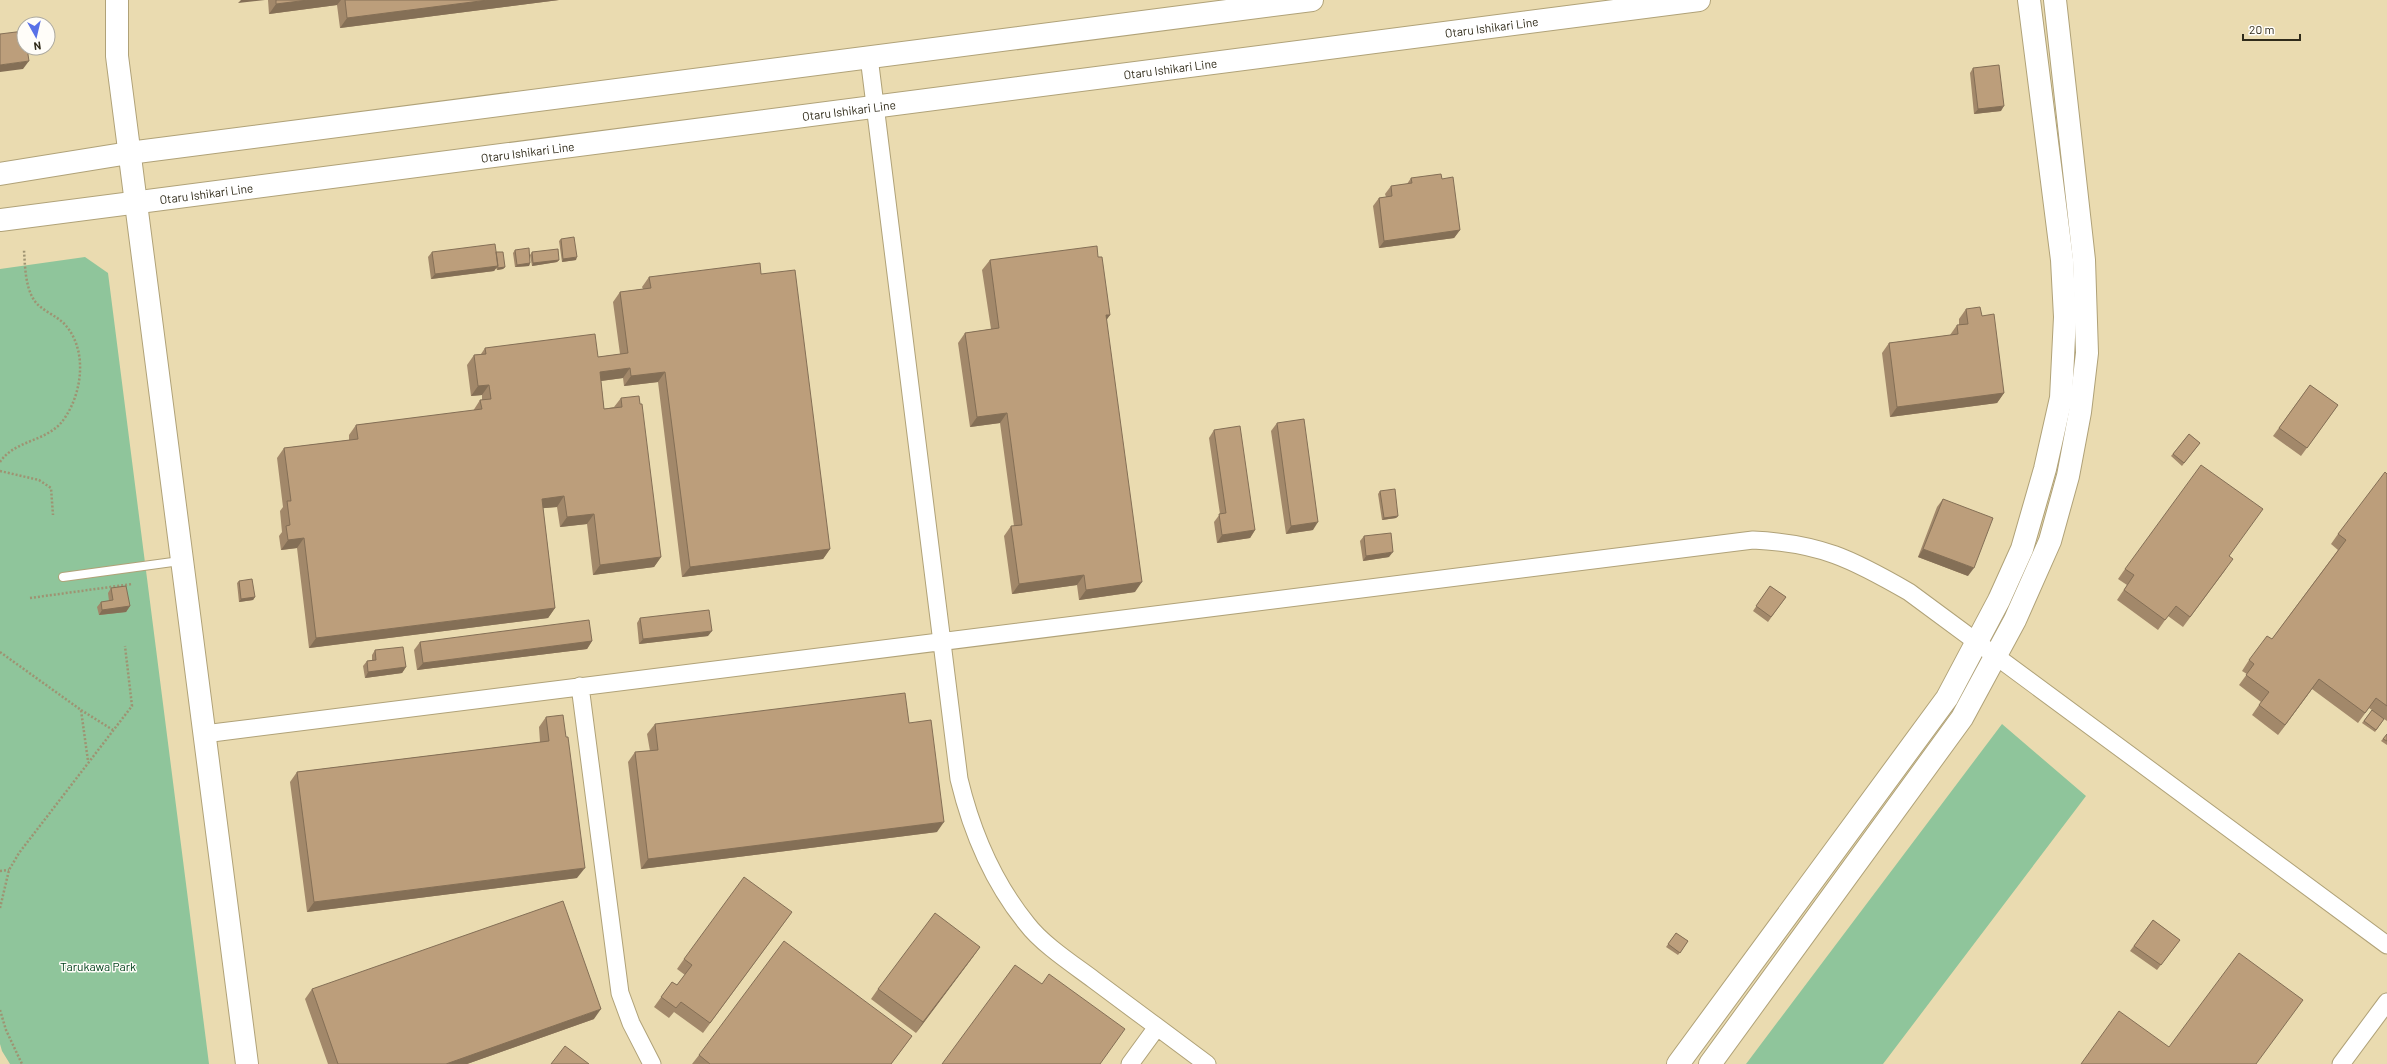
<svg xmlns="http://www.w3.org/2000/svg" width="2387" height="1064" viewBox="0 0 2387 1064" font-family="Barlow,sans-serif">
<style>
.green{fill:#8fc59b}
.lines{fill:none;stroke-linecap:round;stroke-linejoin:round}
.lane-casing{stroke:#b0a278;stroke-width:10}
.street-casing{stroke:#b0a278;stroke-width:19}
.secondary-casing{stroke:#b0a278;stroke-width:24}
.path{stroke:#9e9372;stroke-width:2.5;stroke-dasharray:2 2;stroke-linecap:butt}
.lane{stroke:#fff;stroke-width:8}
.street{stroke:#fff;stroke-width:17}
.secondary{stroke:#fff;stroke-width:22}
.wall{fill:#a2886a}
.shaded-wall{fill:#846f56}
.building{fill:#bc9e7b;stroke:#846f56}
.labels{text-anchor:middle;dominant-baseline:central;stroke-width:3;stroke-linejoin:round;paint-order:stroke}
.street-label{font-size:12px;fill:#302b1a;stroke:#fffdf9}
.park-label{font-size:12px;fill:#00421c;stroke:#fffdf9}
</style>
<rect width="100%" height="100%" fill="#eadbb0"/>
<path class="green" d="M85,257l23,16 101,791h-199l-8,-13 -2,-7v-775z
M2002,724l84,72 -203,268h-137z"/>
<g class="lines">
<defs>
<path id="lane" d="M63,577l117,-16"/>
<path id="street" d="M869,57l90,722c13,54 33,102 68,145 15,20 47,41 67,56 38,28 75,56 113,84
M580,686l40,307 11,30 21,41
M204,734l1549,-194c67,3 99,19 156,52l478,353
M1130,1064l27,-37
M2341,1064l46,-62"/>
<g id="secondary">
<path d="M117,0v56l130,1008"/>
<path d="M0,174l129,-21 1183,-153"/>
<path id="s1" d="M0,220l1699,-220"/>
<path d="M1678,1064l269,-366 52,-98 23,-51 23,-80 16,-71 4,-81 -3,-57 -33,-260"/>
<path d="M1710,1064l252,-346 53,-98 35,-79 18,-65 12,-64 7,-59 -3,-93 -29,-260"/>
</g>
</defs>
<use href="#lane" class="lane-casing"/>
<use href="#street" class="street-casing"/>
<use href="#secondary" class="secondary-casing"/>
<path class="path" d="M0,462c16,-24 50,-19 66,-46 16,-25 21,-64 1,-89 -8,-11 -26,-16 -33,-27 -9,-14 -9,-35 -10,-50
M0,471l39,9 12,8 2,27
M30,598l102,-14
M0,652l81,58 7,51
M81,710l32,20
M0,871l9,-1
M0,908l9,-38 10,-17 113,-147 -7,-60
M0,1010l6,20 16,34"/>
<use href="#lane" class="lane"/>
<use href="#street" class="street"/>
<use href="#secondary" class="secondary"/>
</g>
<path class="wall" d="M268,0h291l-219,28 -3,-23 -68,9z
M1973,68l28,43 -27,3 -4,-41z
M1411,178l31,1 18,51 -6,8 -75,10 -6,-42 6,-8 7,-1 -1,-3 6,-8 16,-2z
M561,239l15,21 -14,2 -3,-21z
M515,250l15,13 -1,3 -14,1 -2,-14z
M432,252h64l9,15 -2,2 -6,1 -1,-2 -2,3 -63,8 -3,-22z
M532,252l27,8 -2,2 -25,4 -2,-11z
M1098,257l12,58 -4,5 29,272 -56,8 -2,-15 -65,9 -8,-58 7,-10h3l-14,-103 -30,4 -12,-84 7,-10 26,-4 -9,-59 8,-10z
M761,274l69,275 -7,10 -141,18 -24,-195 -34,4 -1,-8 -22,3 3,28 10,-2 7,-9 40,159 -7,10 -61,8 -6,-51 -27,3 -3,-20 -14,1 12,100 -7,10 -239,30 -12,-100 -16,2 -2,-14 3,-4 -2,-21 3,-4 -6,-49 7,-10 65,-8v-5l7,-10 117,-14 7,-11h2v-5l-11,1 -4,-31 7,-10 7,-1 4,-6 113,9 22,-3 -7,-52 7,-10 23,-3 -1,-2 7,-10z
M1966,309l16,7 22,77 -7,10 -107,14 -8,-64 7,-10 61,-8 7,-10h2v-6z
M2310,385l28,20 -37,51 -28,-20z
M1277,423l36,107 -27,4 -15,-103z
M1214,430l41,100 -5,8 -33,5 -3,-21 6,-8 -11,-76z
M2189,434l11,9 -18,23 -11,-10z
M2387,474v247l-3,-2 -9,13 -13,-9 10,-13 -3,-2 -11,15 -46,-34 -34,46 -26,-20 9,-13 -22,-17 8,-11 -5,-3 7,-11 23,-21 66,-89 -7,-6 7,-10z
M1380,491l18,25 -2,2 -14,2 -4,-26z
M1943,499l25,77 -50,-19 19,-50z
M1364,536l25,21 -26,4 -3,-20z
M2229,557l-3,12 -43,58 -15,-11 -10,14 -41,-30 10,-15 -9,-6 7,-10z
M239,581l16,16 -2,3 -14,2 -2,-19z
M1770,586l16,11 -18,25 -15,-11z
M111,588l19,18 -4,6 -27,3 -2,-8 4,-5 8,-1 -1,-8z
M640,618l68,18 -69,8 -2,-21z
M592,641l-5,8 -170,21 -3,-20 6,-8z
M375,650l31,17 -4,6 -37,5 -2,-12 4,-5 5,-1v-5z
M546,717l31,161 -270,34 -17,-130 7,-10 243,-30 -1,-15z
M909,723l28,109 -296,37 -13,-107 7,-10 15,-1 -3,-17 8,-10z
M2387,734v11l-6,-4z
M792,912l-89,121 -29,-21 -5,6 -15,-11 18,-25 5,3 8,-10 -8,-6 7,-10z
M2153,920l27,20 -23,30 -27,-19z
M1676,933l12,8 -10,14 -12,-8z
M980,947l-64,86 -45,-34 7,-10z
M312,989l282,30 -127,45h-139l-23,-65z
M912,1036l-21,28h-199l7,-9z"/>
<path class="shaded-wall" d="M241,0h24l-27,3z
M308,0h33l-4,5 -68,9 7,-10z
M488,0h71l-219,28 7,-10z
M29,61l-6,8 -23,3v-7z
M2004,106l-3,5 -27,3 4,-5z
M1460,230l-6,8 -75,10 5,-7z
M577,257l-1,3 -14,2 1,-3z
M559,260l-2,2 -25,4 1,-3z
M530,263l-1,3 -14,1 2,-2z
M498,266l-4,5 -63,8 4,-5z
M505,267l-2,2 -6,1 1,-2z
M1106,315h4l-7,10z
M630,368l-7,10 -30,4 7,-10z
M665,372l-7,10 -34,4 7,-10z
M489,385l-7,10 -11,1 7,-10z
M2004,393l-7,10 -107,14 7,-10z
M1007,413l-7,10 -30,4 7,-10z
M564,496l-7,11 -23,2 8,-10z
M594,514l-7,10 -27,3 7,-10z
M1398,516l-2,2 -14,2 2,-2z
M1318,522l-5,8 -27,4 5,-8z
M1255,530l-5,8 -33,5 5,-8z
M304,538l-7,10 -16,2 7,-10z
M830,549l-7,10 -141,18 8,-10z
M1923,549l51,19 -6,8 -50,-19z
M1393,552l-4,5 -26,4 3,-5z
M661,557l-7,10 -61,8 7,-10z
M1084,575l-7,10 -65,9 7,-10z
M1142,582l-7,10 -56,8 7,-10z
M255,597l-2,3 -14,2 2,-3z
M130,606l-4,6 -27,3 3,-5z
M555,608l-7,10 -239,30 7,-10z
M712,631l-4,5 -69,8 4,-5z
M592,641l-5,8 -170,21 6,-7z
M406,667l-4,6 -37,5 3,-6z
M2319,679l-7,10 -34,46 7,-10z
M944,822l-7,10 -296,37 7,-10z
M585,868l-8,10 -270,34 7,-10z
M980,947l-7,10 -57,76 7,-11z
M601,1009l-7,10 -127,45h-21z"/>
<path class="building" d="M276,0h32l-32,4z
M345,0h143l-141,18z
M24,31v17h3l2,13 -29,4v-31z
M1999,65l5,41 -26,3 -5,-41z
M1441,174l1,5 11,-2 7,53 -76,11 -5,-43 13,-2 -1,-10 21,-3 -1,-5z
M574,237l3,20 -14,2 -2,-20z
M495,244l3,22 -63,8 -3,-22z
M1097,246l1,11h4l8,58h-4l36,267 -56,8 -2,-15 -65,9 -8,-58 11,-1 -15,-112 -30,4 -12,-84 34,-5 -9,-68z
M529,248l1,15 -13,2 -2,-15z
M558,249l1,11 -26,3 -1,-11z
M496,252h7l2,15 -7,1z
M760,263l1,11 34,-4 35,279 -140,18 -25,-195 -34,4 -1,-8 -30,4 4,37 18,-2 -1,-9 18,-2 1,8h2l19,153 -61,8 -6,-51 -27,3 -3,-21 -22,3 13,109 -239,30 -12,-100 -16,2 -2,-14 4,-1 -3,-24h4l-7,-53 74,-9 -2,-14 126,-16 -2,-9 11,-1 -2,-14 -11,1 -4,-31 12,-1 -1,-6 110,-14 3,23 30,-4 -8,-61 31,-4 -2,-11z
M1980,307l2,9 12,-2 10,79 -107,14 -8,-64 69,-9 -1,-9 11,-1 -2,-15z
M2310,385l28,20 -31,43 -28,-20z
M1304,419l14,103 -27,4 -14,-103z
M1240,426l15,104 -33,5 -3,-21 7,-1 -12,-83z
M2189,434l11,9 -16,20 -11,-9z
M2201,465l62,44 -34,47 4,3 -43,58 -14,-11 -11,14 -41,-30 10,-15 -9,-6z
M2385,472l2,2v232l-11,-8 -11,15 -46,-34 -34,46 -26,-20 10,-13 -23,-17 8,-11 -5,-4 18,-24 5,3 74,-99 -8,-6z
M1395,489l3,27 -14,2 -4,-27z
M1943,499l50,19 -19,50 -51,-19z
M1391,533l2,19 -27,4 -2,-20z
M252,579l3,18 -14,2 -2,-18z
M126,586l4,20 -28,4 -1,-8 12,-2 -2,-12z
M1770,586l16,11 -15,20 -15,-11z
M709,610l3,21 -69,8 -3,-21z
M589,620l3,21 -169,22 -3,-21z
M403,647l3,20 -38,5 -1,-11 9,-1 -1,-10z
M905,693l4,30 22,-3 13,102 -296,37 -13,-107 23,-2 -3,-26z
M2372,710l12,9 -8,11 -12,-9z
M563,715l3,22h2l17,131 -271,34 -17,-130 252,-31 -3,-24z
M2387,734v7l-4,-2z
M744,877l48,35 -82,111 -29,-21 -5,6 -15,-11 11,-15 5,3 15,-20 -8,-6z
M563,901l38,108 -155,55h-108l-26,-75z
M935,913l45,34 -57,75 -45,-33z
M2153,920l27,20 -19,25 -27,-19z
M1676,933l12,8 -8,12 -12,-9z
M784,941l128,95 -21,28h-181l-11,-9z
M2239,953l64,47 -47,64h-175l38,-53 50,36z
M1015,965l27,19 7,-10 76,55 -25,35h-158z
M565,1046l24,18h-38z"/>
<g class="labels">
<g class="street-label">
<text stroke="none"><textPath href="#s1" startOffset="1504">Otaru Ishikari Line</textPath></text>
<text stroke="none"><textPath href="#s1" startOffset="1180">Otaru Ishikari Line</textPath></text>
<text stroke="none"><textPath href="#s1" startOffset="856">Otaru Ishikari Line</textPath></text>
<text stroke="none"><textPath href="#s1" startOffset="532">Otaru Ishikari Line</textPath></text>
<text stroke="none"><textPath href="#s1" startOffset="208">Otaru Ishikari Line</textPath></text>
</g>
<g class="park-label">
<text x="98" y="966">Tarukawa Park</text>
</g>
</g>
<g transform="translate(36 36) rotate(172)"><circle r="19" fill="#fffdf9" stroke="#aca9a0"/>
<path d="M0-3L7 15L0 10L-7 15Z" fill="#5971e7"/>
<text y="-6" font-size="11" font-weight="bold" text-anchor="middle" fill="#302b1a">N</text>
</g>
<path d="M2243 34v6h57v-6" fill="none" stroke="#302b1a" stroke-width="2"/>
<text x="2249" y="34" font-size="12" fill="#302b1a" stroke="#fffdf9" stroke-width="3" paint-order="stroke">20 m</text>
</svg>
